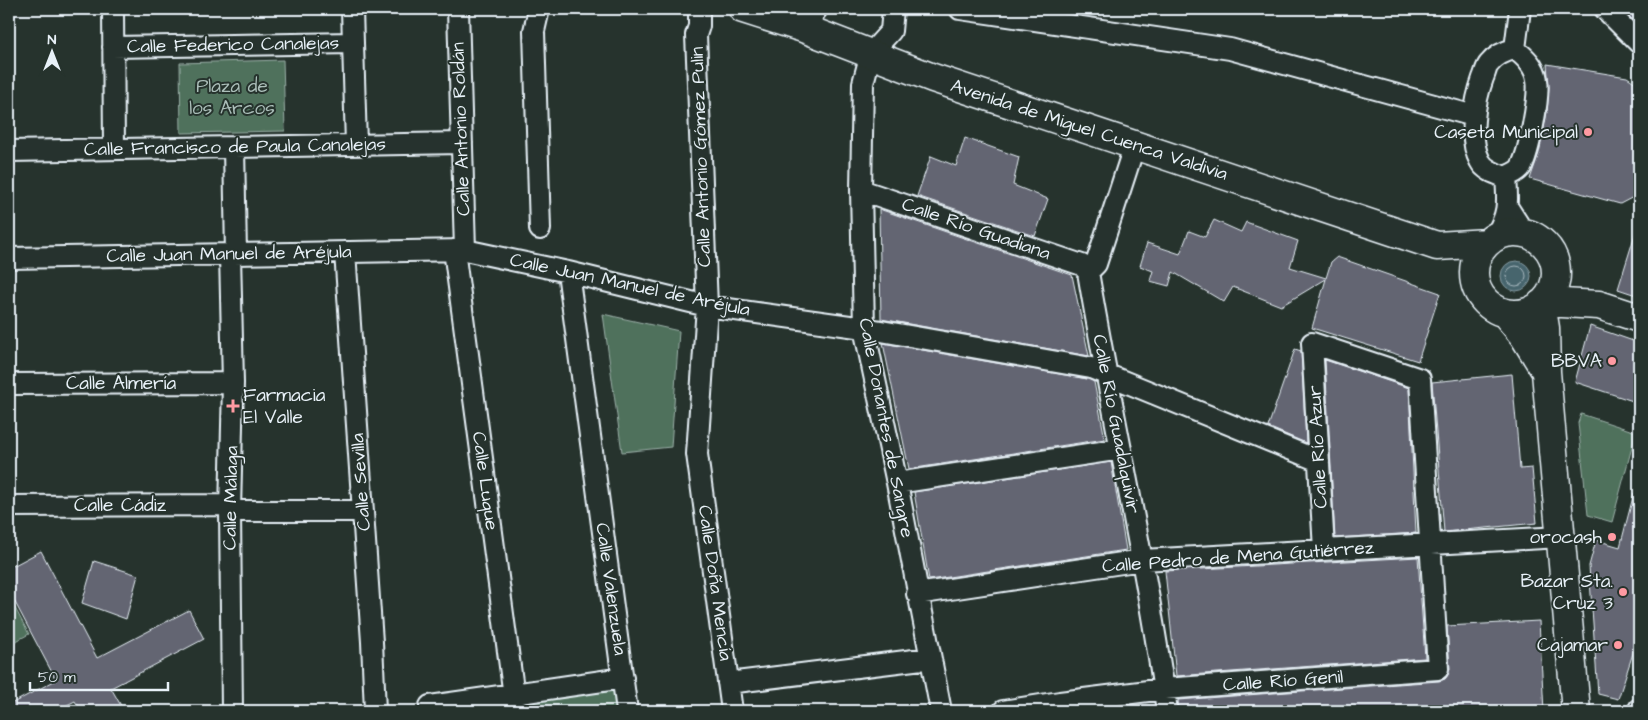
<svg xmlns="http://www.w3.org/2000/svg" width="1648" height="720" viewBox="0 0 1648 720" font-family="'Architects Daughter',sans-serif">
<style>
.green{fill:#50715b;stroke:#9cb1aa}
.water{fill:#47656d;stroke:#879da5}
.lines{fill:none;stroke-linecap:round;stroke-linejoin:round}
.shore{stroke:#a8b9c0;stroke-width:1}
.building{fill:#646572;stroke:#e8f1f8}
.street-casing{stroke:#e8f1f8;stroke-width:24}
.secondary-casing{stroke:#e8f1f8;stroke-width:31}
.street{stroke:#26332d;stroke-width:20}
.secondary{stroke:#26332d;stroke-width:28}
.poi-dot{fill:#ff9aa2;stroke:#26332d;stroke-width:2}
.labels{text-anchor:middle;dominant-baseline:central;stroke-width:4;stroke-linejoin:round;paint-order:stroke}
.street-label{font-size:19px;fill:#e8f1f8;stroke:#26332d}
.park-label{font-size:19px;fill:#abbeb9;stroke:#26332d}
.poi-label{font-size:19px;fill:#e8f1f8;stroke:#26332d;text-anchor:end}
</style>
<rect width="100%" height="100%" fill="#26332d"/>
<filter id="ink" filterUnits="userSpaceOnUse"><feTurbulence type="fractalNoise" baseFrequency=".02" numOctaves="2"/><feDisplacementMap in="SourceGraphic" scale="10" xChannelSelector="R" yChannelSelector="G"/><feConvolveMatrix kernelMatrix="1 2 1 2 8 2 1 2 1" color-interpolation-filters="sRGB"/></filter>
<g filter="url(#ink)">
<path class="green" d="M283,60l2,71 -104,2 -1,-70z
M603,314l76,17 -8,116 -49,5z
M1581,414l55,18 -24,90 -24,-7 -10,-92z
M9,597l20,37 -20,11z
M623,678l4,33h-196z"/>
<path class="water" d="M1501 276a15 15 0 1 1 30 0a15 15 0 1 1-30 0Z"/>
<g class="lines">
<path class="shore" d="M1506 276a10 10 0 1 1 20 0a10 10 0 1 1-20 0Z"/>
</g>
<path class="building" d="M1622,9h17v17z
M1547,64l80,13 12,8v109l-19,10 -90,-25 9,-26 8,-41 2,-25z
M965,138l54,19 -6,28 35,14 -13,37 -118,-40 14,-40 25,10z
M879,209l193,66 17,81 -208,-37z
M1214,220l27,12 5,-10 52,19 -8,26 36,11 5,-16 6,-5 103,36 -22,68 -106,-33 14,-49 -45,27 -48,-19 -9,15 -51,-30 -4,14 -19,-5 3,-10 -13,-5 7,-23 33,11 9,-23 16,6z
M1636,231h3v65l-21,-7z
M1590,326l49,17v60l-64,-21z
M883,343l205,36 6,3 11,57 -196,30z
M1295,349l6,2 5,92 -38,-16z
M1325,360l84,28 7,145 -81,5z
M1512,374l8,95 12,-1 5,55 -93,9 -12,-150z
M1111,462l15,88 -197,30 -15,-88z
M1634,493l5,1v141l-21,64 -20,-5 -9,-128 7,-26 24,7z
M41,551l56,107 92,-48 15,29 -93,49 13,23h-43l-6,-10 -20,10h-46v-6l47,-25 -47,-89v-23z
M1418,557l7,101 -249,18 -11,-105z
M94,561l44,14 -12,44 -44,-16z
M1539,621l5,90h-365l-1,-11 261,-19 6,-2 3,-4 2,-6 -3,-43z"/>
<g class="lines">
<defs>
<path id="street" d="M113,9l1,140
M352,9l4,136
M458,9l7,241
M539,9l-5,22 6,198
M699,9v17l-3,9 11,271 -10,148 35,257
M893,9l-2,22 -20,22 -8,30 -2,107 3,138 33,155 44,228
M960,9l270,40 244,67
M1605,9l34,34
M803,28l14,-19
M113,47l240,-4
M1515,49c10,8 20,17 22,31 3,16 -8,73 -16,87 -3,5 -10,7 -15,10 -9,-3 -21,-6 -26,-16 -12,-22 -5,-61 3,-83 2,-4 3,-11 6,-14 7,-9 16,-13 26,-15z
M1515,49l5,-40
M1135,144l-39,120 -8,8c25,147 58,292 79,439
M234,147l2,107
M9,151l453,-8
M861,190l221,75 6,7
M1508,208l16,25
M1495,237c14,-24 13,-33 11,-60
M454,250l62,461
M345,252l27,390 3,69
M230,254l3,129 -3,128 2,200
M9,258l456,-8 103,22 139,34 157,22 227,40 228,93
M568,272l59,439
M9,384l224,-1
M897,483l224,-34
M9,506l221,-1
M230,511h133
M917,594l225,-34 419,-23
M728,683l202,-25
M430,706l193,-28
M1003,711l57,-9 104,-13 274,-20 -18,-290 -108,-36 12,207
M1638,711l1,-2"/>
<path id="secondary" d="M743,9l60,19 130,50 504,168 50,-3
M1474 273a41 41 0 1 1 82 0a41 41 0 1 1-82 0Z
M1544,302l55,3 40,13
M1541,304l4,24 1,44 30,339
M1505,313l19,23 21,34"/>
</defs>
<use href="#street" class="street-casing"/>
<use href="#secondary" class="secondary-casing"/>
<use href="#street" class="street"/>
<use href="#secondary" class="secondary"/>
</g>
</g>
<g class="poi-dot">
<circle cx="1588" cy="132" r="5"/>
<circle cx="1612" cy="361" r="5"/>
<path d="M230.5 398.5h5v5h5v5h-5v5h-5v-5h-5v-5h5z"/>
<circle cx="1612" cy="537" r="5"/>
<circle cx="1623" cy="592" r="5"/>
<circle cx="1618" cy="645" r="5"/>
</g>
<g class="labels">
<g class="street-label">
<text transform="translate(233 45) rotate(-1)">Calle Federico Canalejas</text>
<text transform="translate(461 129) rotate(-92)">Calle Antonio Roldán</text>
<text transform="translate(1089 130) rotate(18)">Avenida de Miguel Cuenca Valdivia</text>
<text transform="translate(235 147) rotate(-1)">Calle Francisco de Paula Canalejas</text>
<text transform="translate(701 157) rotate(-92)">Calle Antonio Gómez Pulin</text>
<text transform="translate(976 229) rotate(19)">Calle Río Guadiana</text>
<text transform="translate(229 254) rotate(-1)">Calle Juan Manuel de Aréjula</text>
<text transform="translate(630 285) rotate(12)">Calle Juan Manuel de Aréjula</text>
<text x="121" y="383">Calle Almería</text>
<text transform="translate(1116 424) rotate(79)">Calle Río Guadalquivir</text>
<text transform="translate(886 428) rotate(79)">Calle Donantes de Sangre</text>
<text transform="translate(1318 447) rotate(-93)">Calle Río Azur</text>
<text transform="translate(485 481) rotate(82)">Calle Luque</text>
<text transform="translate(361 482) rotate(-94)">Calle Sevilla</text>
<text transform="translate(231 498) rotate(-89)">Calle Málaga</text>
<text x="120" y="505">Calle Cádiz</text>
<text transform="translate(1238 557) rotate(-4)">Calle Pedro de Mena Gutiérrez</text>
<text transform="translate(715 583) rotate(82)">Calle Doña Mencía</text>
<text transform="translate(611 589) rotate(82)">Calle Valenzuela</text>
<text transform="translate(1283 681) rotate(-4)">Calle Río Genil</text>
</g>
<g class="park-label">
<text x="232" y="86">Plaza de<tspan x="232" dy="22">los Arcos</tspan></text>
</g>
<g class="poi-label">
<text x="1578" y="132">Caseta Municipal</text>
<text x="1602" y="361">BBVA</text>
<text x="243" y="395" text-anchor="start">Farmacia<tspan x="243" dy="22">El Valle</tspan></text>
<text x="1602" y="537">orocash</text>
<text x="1613" y="581">Bazar Sta.<tspan x="1613" dy="22">Cruz 3</tspan></text>
<text x="1608" y="645">Cajamar</text>
</g>
</g>
<rect width="1648" height="720" fill="none" stroke="#26332d" stroke-width="30"/>
<rect x="15" y="15" width="1618" height="690" fill="none" stroke="#e8f1f8" stroke-width="2" filter="url(#ink)"/>
<g transform="translate(52 52)" stroke="#26332d" stroke-width="4" paint-order="stroke">
<path d="M0-4L9 19L0 12L-9 19Z" fill="#e8f1f8"/>
<text y="-8" font-size="14" font-weight="bold" text-anchor="middle" fill="#e8f1f8">N</text>
</g>
<path d="M30 682v8h138v-8" fill="none" stroke="#e8f1f8" stroke-width="2.5"/>
<text x="38" y="682" font-size="15" fill="#e8f1f8" stroke="#26332d" stroke-width="4" paint-order="stroke">50 m</text>
</svg>
